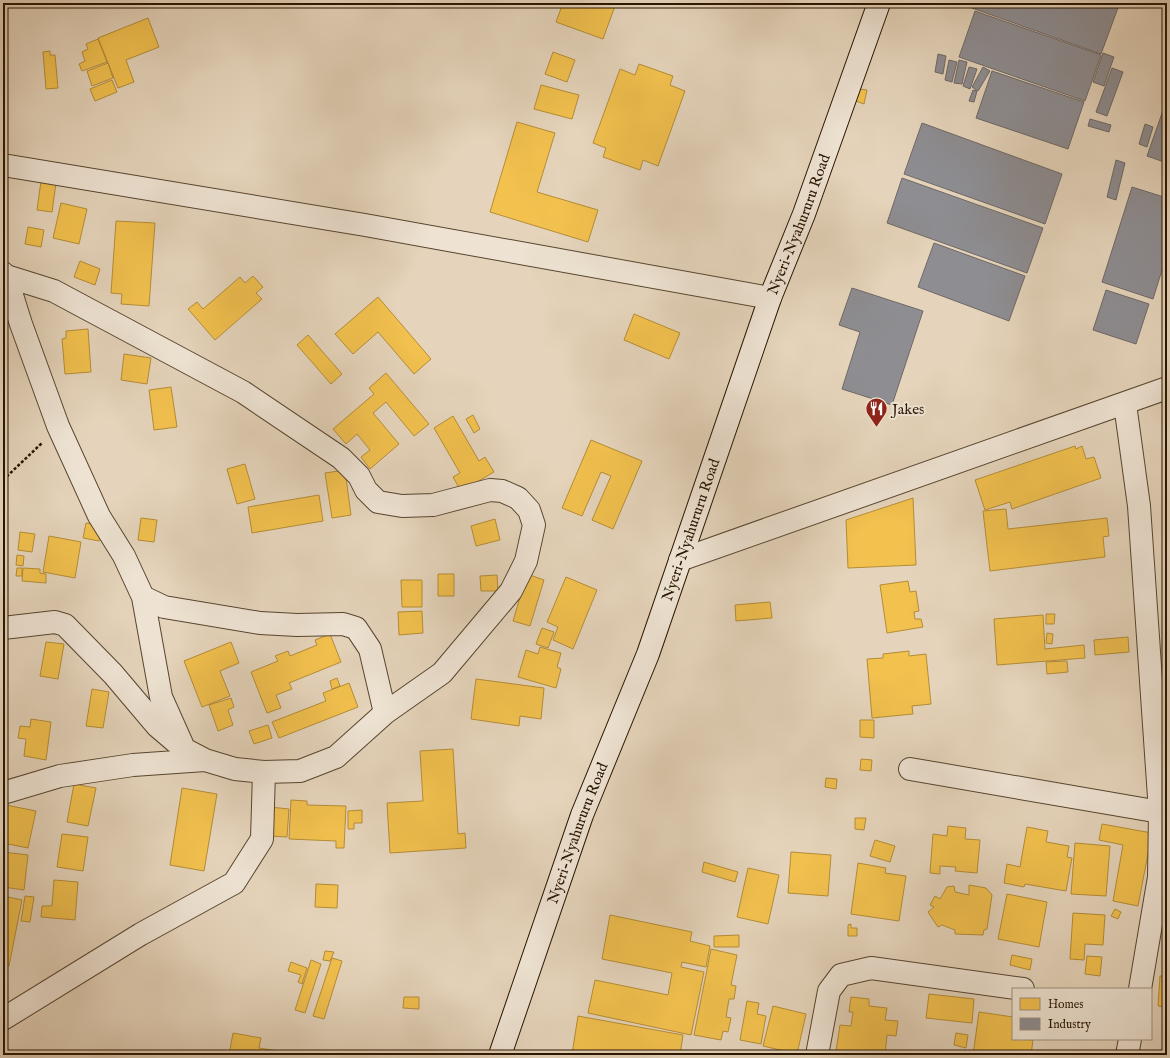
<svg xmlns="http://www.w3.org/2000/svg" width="1170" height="1058" viewBox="0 0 1170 1058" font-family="'IM FELL English',serif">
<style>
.homes{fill:#f2c14e;stroke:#b58d37}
.industry{fill:#8d8d92;stroke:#6f6966}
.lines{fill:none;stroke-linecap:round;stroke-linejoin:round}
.street-casing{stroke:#57452f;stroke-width:24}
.secondary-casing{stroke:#281500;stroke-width:24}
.path{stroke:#281500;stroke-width:2.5;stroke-dasharray:3 2;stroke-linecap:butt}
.street{stroke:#eee3d3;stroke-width:22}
.secondary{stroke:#eee3d3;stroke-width:22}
.labels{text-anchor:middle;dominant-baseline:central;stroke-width:4;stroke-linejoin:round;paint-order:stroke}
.street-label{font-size:15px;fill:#281500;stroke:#eee3d3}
.poi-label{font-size:15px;fill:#281500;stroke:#eee3d3;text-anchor:start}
</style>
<rect width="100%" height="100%" fill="#e5d4bb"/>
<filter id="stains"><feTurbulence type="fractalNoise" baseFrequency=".005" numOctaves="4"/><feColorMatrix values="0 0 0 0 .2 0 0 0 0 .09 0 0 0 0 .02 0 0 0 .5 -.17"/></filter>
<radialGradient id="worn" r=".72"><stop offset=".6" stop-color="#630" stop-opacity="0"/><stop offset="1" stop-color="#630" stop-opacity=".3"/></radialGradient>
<path class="homes" d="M563,3h53l-13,36 -47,-17z
M148,18l11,29 -33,13 8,22 -16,6 -20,-50z
M98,39l9,23 -25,9 -3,-7 6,-3 -3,-9 6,-3 -2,-5z
M50,51v4h5l3,33 -12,1 -3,-37z
M553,52l22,8 -8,22 -22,-8z
M108,63l5,15 -21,8 -5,-15z
M639,64l34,12 -3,9 15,6 -27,75 -15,-6 -3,10 -37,-13 3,-9 -13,-5 27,-74 15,6z
M112,80l5,12 -22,9 -5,-12z
M541,85l38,10 -7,24 -38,-10z
M859,89l8,1 -3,14 -8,-3z
M517,122l38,11 -18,59 61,18 -10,32 -98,-30z
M41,181l15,2 -4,29 -15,-2z
M61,203l26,6 -8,35 -26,-6z
M116,221l39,2 -6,83 -28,-2 1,-10 -11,-1z
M28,227l16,3 -3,17 -16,-3z
M80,261l20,8 -5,16 -21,-8z
M253,276l10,11 -7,6 6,6 -47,41 -27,-31 9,-7 6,7 37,-32 5,6z
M378,297l53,62 -17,15 -36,-42 -25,22 -18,-20z
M634,314l46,19 -11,26 -45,-19z
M88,329l3,43 -26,2 -3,-35 4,-1v-7z
M308,335l34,39 -11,10 -34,-39z
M124,354l27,4 -4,26 -26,-4z
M386,373l43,51 -15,12 -28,-34 -13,11 26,31 -29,25 -9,-12 9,-7 -13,-16 -11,10 -13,-15 41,-35 -5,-6z
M171,387l6,40 -23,3 -5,-40z
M473,415l7,14 -6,4 -8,-14z
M453,416l26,45 6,-4 9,15 -33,19 -8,-14 7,-4 -26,-45z
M591,440l51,21 -29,68 -21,-9 19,-44 -10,-4 -19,44 -20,-8z
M1075,446l1,3 6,-3 4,13 8,-2 7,21 -89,31 -2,-7 -25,8 -10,-30z
M245,464l10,35 -18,5 -10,-35z
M345,470l6,45 -19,3 -7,-45z
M319,495l4,26 -71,12 -4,-26z
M913,498l3,67 -68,3 -2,-48z
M1006,509l2,20 99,-11 2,18 -6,1 2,20 -115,14 -7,-60z
M141,518l16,2 -3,22 -16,-2z
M495,519l5,21 -24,6 -5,-20z
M86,523l16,3 -3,15 -16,-3z
M20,532l15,2 -3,18 -14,-2z
M49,536l32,6 -6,36 -32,-6z
M17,555l7,1 -1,10 -7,-1z
M17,568h5v8h-6z
M23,568l17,1v4l6,1v9l-24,-2z
M438,574h16v22h-16z
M527,574l17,6 -14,46 -17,-5z
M497,575l1,16h-17l-1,-15z
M566,577l31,13 -24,59 -20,-9 5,-13 -11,-5z
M401,580h21v27h-20z
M908,581l2,11 6,-1 3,20 -5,1 1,7h6l2,8 -36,6 -7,-48z
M770,602l2,16 -36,3 -1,-16z
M422,611l1,22 -24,2 -1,-23z
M1046,614h9l-1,10h-8z
M1043,615l2,34 39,-4 1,13 -88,7 -3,-46z
M542,628l12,4 -6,16 -12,-4z
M1047,633l6,1 -1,10 -6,-1z
M330,634l11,28 -52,21 3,6 -16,6 5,13 -14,5 -16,-41 27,-11 -3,-5 13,-5 2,5 27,-11 -2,-5z
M1128,637l1,15 -34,3 -1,-15z
M46,642l18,2 -6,35 -18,-3z
M231,642l8,21 -19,8 10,25 -28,11 -18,-46z
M540,647l21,6 -4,14 4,2 -5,19 -38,-11 8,-27 12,4z
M909,651v5l17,-2 5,50 -19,2 1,8 -41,4 -5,-59 16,-1v-4z
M1067,661l1,11 -21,2 -1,-12z
M337,678l3,8 -8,3 -2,-8z
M476,679l68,9 -3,31 -21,-3 -1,10 -48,-7z
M349,683l9,24 -79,31 -7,-16 54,-21 -3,-8z
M92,689l17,3 -6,36 -17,-2z
M231,698l3,9 -6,3 5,15 -15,6 -9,-26z
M31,719l20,3 -5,38 -22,-4 2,-17 -8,-1 2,-12 10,1z
M860,720h14v18l-14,-1z
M268,725l4,13 -18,6 -5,-13z
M453,749l5,85 7,-1 1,15 -76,5 -3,-50 36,-2 -3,-50z
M861,759l11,1 -1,11 -11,-1z
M826,778l11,1 -1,10 -11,-2z
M74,784l22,4 -8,38 -21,-4z
M182,788l35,6 -13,77 -34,-6z
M291,800l16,1v4l39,1 -2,42h-8v-7l-47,-2z
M6,805l30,6 -8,37 -25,-5v-22z
M270,807l19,2 -2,28 -19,-1z
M362,810v13h-8v6h-6v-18z
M855,818h11l-2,12 -9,-1z
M1102,824l50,9 -14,73 -25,-5 10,-56 -24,-5z
M948,826l18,2 -1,11 15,1 -3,33 -22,-2 1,-4 -16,-1v8l-10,-1 3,-39 14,2z
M1027,827l21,4 -2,11 23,4 -2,11 5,1 -6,33 -41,-7 -1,3 -20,-4 3,-19 13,3z
M62,834l26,3 -5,34 -26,-4z
M875,840l20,6 -5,16 -20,-6z
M1075,843l35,3 -4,50 -35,-2z
M3,852l25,3 -4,35 -21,-3z
M791,852l40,3 -3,41 -40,-3z
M704,862l34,10 -3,10 -33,-10z
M858,863l28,5 -1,5 21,3 -7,45 -48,-7z
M748,868l31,7 -11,49 -31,-7z
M54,880l24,2 -3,38 -34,-3 1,-11h10z
M316,884l22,1 -1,23 -22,-1z
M969,885l17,3 6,7 -5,34 -3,1 -1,5 -28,-1v-4l-13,-5 -4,2 -10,-15 6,-5 -4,-2 5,-9 5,3 7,-12 7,-1 1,6 14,3z
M1007,894l40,8 -8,45 -41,-8z
M3,896l19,4 -13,66 -6,-1z
M25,896l9,1 -4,25 -9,-1z
M1115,909l6,3 -3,7 -7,-3z
M1073,913l32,2 -2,30 -18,-1 -1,16 -14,-1z
M610,915l82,17 -2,9 20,5 -4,21 -24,-5 -1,5 23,5 -13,63 -103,-22 7,-33 73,15 4,-22 -70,-14z
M851,924v4h6v8h-9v-11z
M739,935v12h-25v-11z
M711,949l26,6 -6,30 5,1 -2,13h-5l-3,18 5,1 -3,14 -5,-1 -2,9 -27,-5z
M325,951l9,1 -4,9 -7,-1z
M1012,955l20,4 -2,11 -20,-5z
M1087,956l15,1 -2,19 -15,-2z
M332,958l10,3 -18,58 -11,-3z
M311,960l10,4 -16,49 -10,-3z
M291,962l16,6 -5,16 -4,-2 3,-7 -13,-4z
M1160,976h7v31l-9,-1z
M929,994l45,5 -2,24 -46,-5z
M404,997h15v12l-16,-1z
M851,997l18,2v7l18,2 -2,12 13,1 -2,15 -9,-1 -2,20h-17l-32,-4 4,-26 11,1 2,-14h-4z
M747,1001l12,2 -2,11 9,2 -5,28 -21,-4z
M773,1006l33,8 -9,40 -34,-8z
M979,1012l34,5v22l20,1 -2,15h-58z
M578,1016l105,19 -3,20 -108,-1z
M233,1033l28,5 -2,10 19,3 -1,4h-48z
M956,1033l12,2 -2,13 -12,-3z"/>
<path class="industry" d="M970,3h142l7,2 -18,49 -132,-47z
M975,11l126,44 -16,46 -126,-44z
M1103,53l11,4 -10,29 -11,-4z
M938,54l8,2 -3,18 -8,-2z
M949,60l8,2 -5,20 -7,-2z
M959,60l8,2 -5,22 -8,-1z
M969,67l8,2 -7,20 -7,-3z
M983,67l7,4 -12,20 -6,-4z
M1112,68l11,4 -16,44 -11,-4z
M992,71l92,31 -16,47 -92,-31z
M973,90l4,1 -3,11 -5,-1z
M1167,99v64l-20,-7z
M1090,119l21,6 -2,7 -21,-6z
M922,123l140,51 -17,50 -141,-50z
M1145,124l8,3 -6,20 -8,-3z
M1116,160l9,3 -9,37 -9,-3z
M902,178l141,50 -16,45 -140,-50z
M1132,187l35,11v56l-14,45 -51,-17z
M934,243l91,33 -16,45 -91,-34z
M852,288l71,23 -31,94 -50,-16 18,-57 -21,-7z
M1106,290l43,14 -13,40 -43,-14z"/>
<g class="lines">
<defs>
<path id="street" d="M3,165l362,60 405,73
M3,273l3,3 48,15 189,101 98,66 18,18 7,14 12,12 24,4 31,-1 57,-15 12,1 16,7 11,12 5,15 -8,36 -15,30 -69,82 -57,40 -49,44 -36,14 -36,1 -29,-3 -30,-9 -21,-11 -27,-23 -44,-52 -48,-49 -10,-3 -52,6
M6,276l15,48 37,102 41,90 25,40 19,41 18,100 21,47
M1125,404l14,102 21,306 -1,65 -19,112
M680,560l487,-172
M143,597l21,10 96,16 37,2 46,-1 13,4 14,21 15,64
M910,769l250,43
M3,793l57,-17 73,-11 72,-5
M3,1019l138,-85 93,-51 28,-44 2,-67
M817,1055l12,-64 12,-16 30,-7 152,21
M1127,1055l3,-16"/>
<g id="secondary">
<path id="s1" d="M500,1055l82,-240 66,-161 122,-356 34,-84 75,-211"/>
</g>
</defs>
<use href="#street" class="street-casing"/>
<use href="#secondary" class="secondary-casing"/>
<path class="path" d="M3,480l39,-37"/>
<use href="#street" class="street"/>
<use href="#secondary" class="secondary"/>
</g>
<defs>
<symbol id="restaurant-pin" viewBox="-11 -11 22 30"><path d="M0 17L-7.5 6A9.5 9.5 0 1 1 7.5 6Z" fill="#8f2418" stroke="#eee3d3"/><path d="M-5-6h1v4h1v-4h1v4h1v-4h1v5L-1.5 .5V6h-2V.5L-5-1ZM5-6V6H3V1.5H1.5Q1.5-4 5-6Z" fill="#fff"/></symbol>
</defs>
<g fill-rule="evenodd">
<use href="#restaurant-pin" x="864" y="396" width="25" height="34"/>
</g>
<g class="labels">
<g class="street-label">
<text stroke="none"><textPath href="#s1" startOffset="883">Nyeri-Nyahururu Road</textPath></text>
<text stroke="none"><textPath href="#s1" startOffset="559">Nyeri-Nyahururu Road</textPath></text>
<text stroke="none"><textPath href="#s1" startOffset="235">Nyeri-Nyahururu Road</textPath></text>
</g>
<g class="poi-label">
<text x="892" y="409">Jakes</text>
</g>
</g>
<rect width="1170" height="1058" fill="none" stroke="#e5d4bb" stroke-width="16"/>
<rect x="4" y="4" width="1162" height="1050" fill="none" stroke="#281500" stroke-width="2"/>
<rect x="8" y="8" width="1154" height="1042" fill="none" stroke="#281500"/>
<rect x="1012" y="988" width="140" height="52" fill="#eee3d3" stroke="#9f917f"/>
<rect x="1020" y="998" width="20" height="12" fill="#f2c14e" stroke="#9f917f"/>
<text x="1048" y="1008" font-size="12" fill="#281500">Homes</text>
<rect x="1020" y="1018" width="20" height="12" fill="#8d8d92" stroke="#9f917f"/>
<text x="1048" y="1028" font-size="12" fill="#281500">Industry</text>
<rect width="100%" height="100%" filter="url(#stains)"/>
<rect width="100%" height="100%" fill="url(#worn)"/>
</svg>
